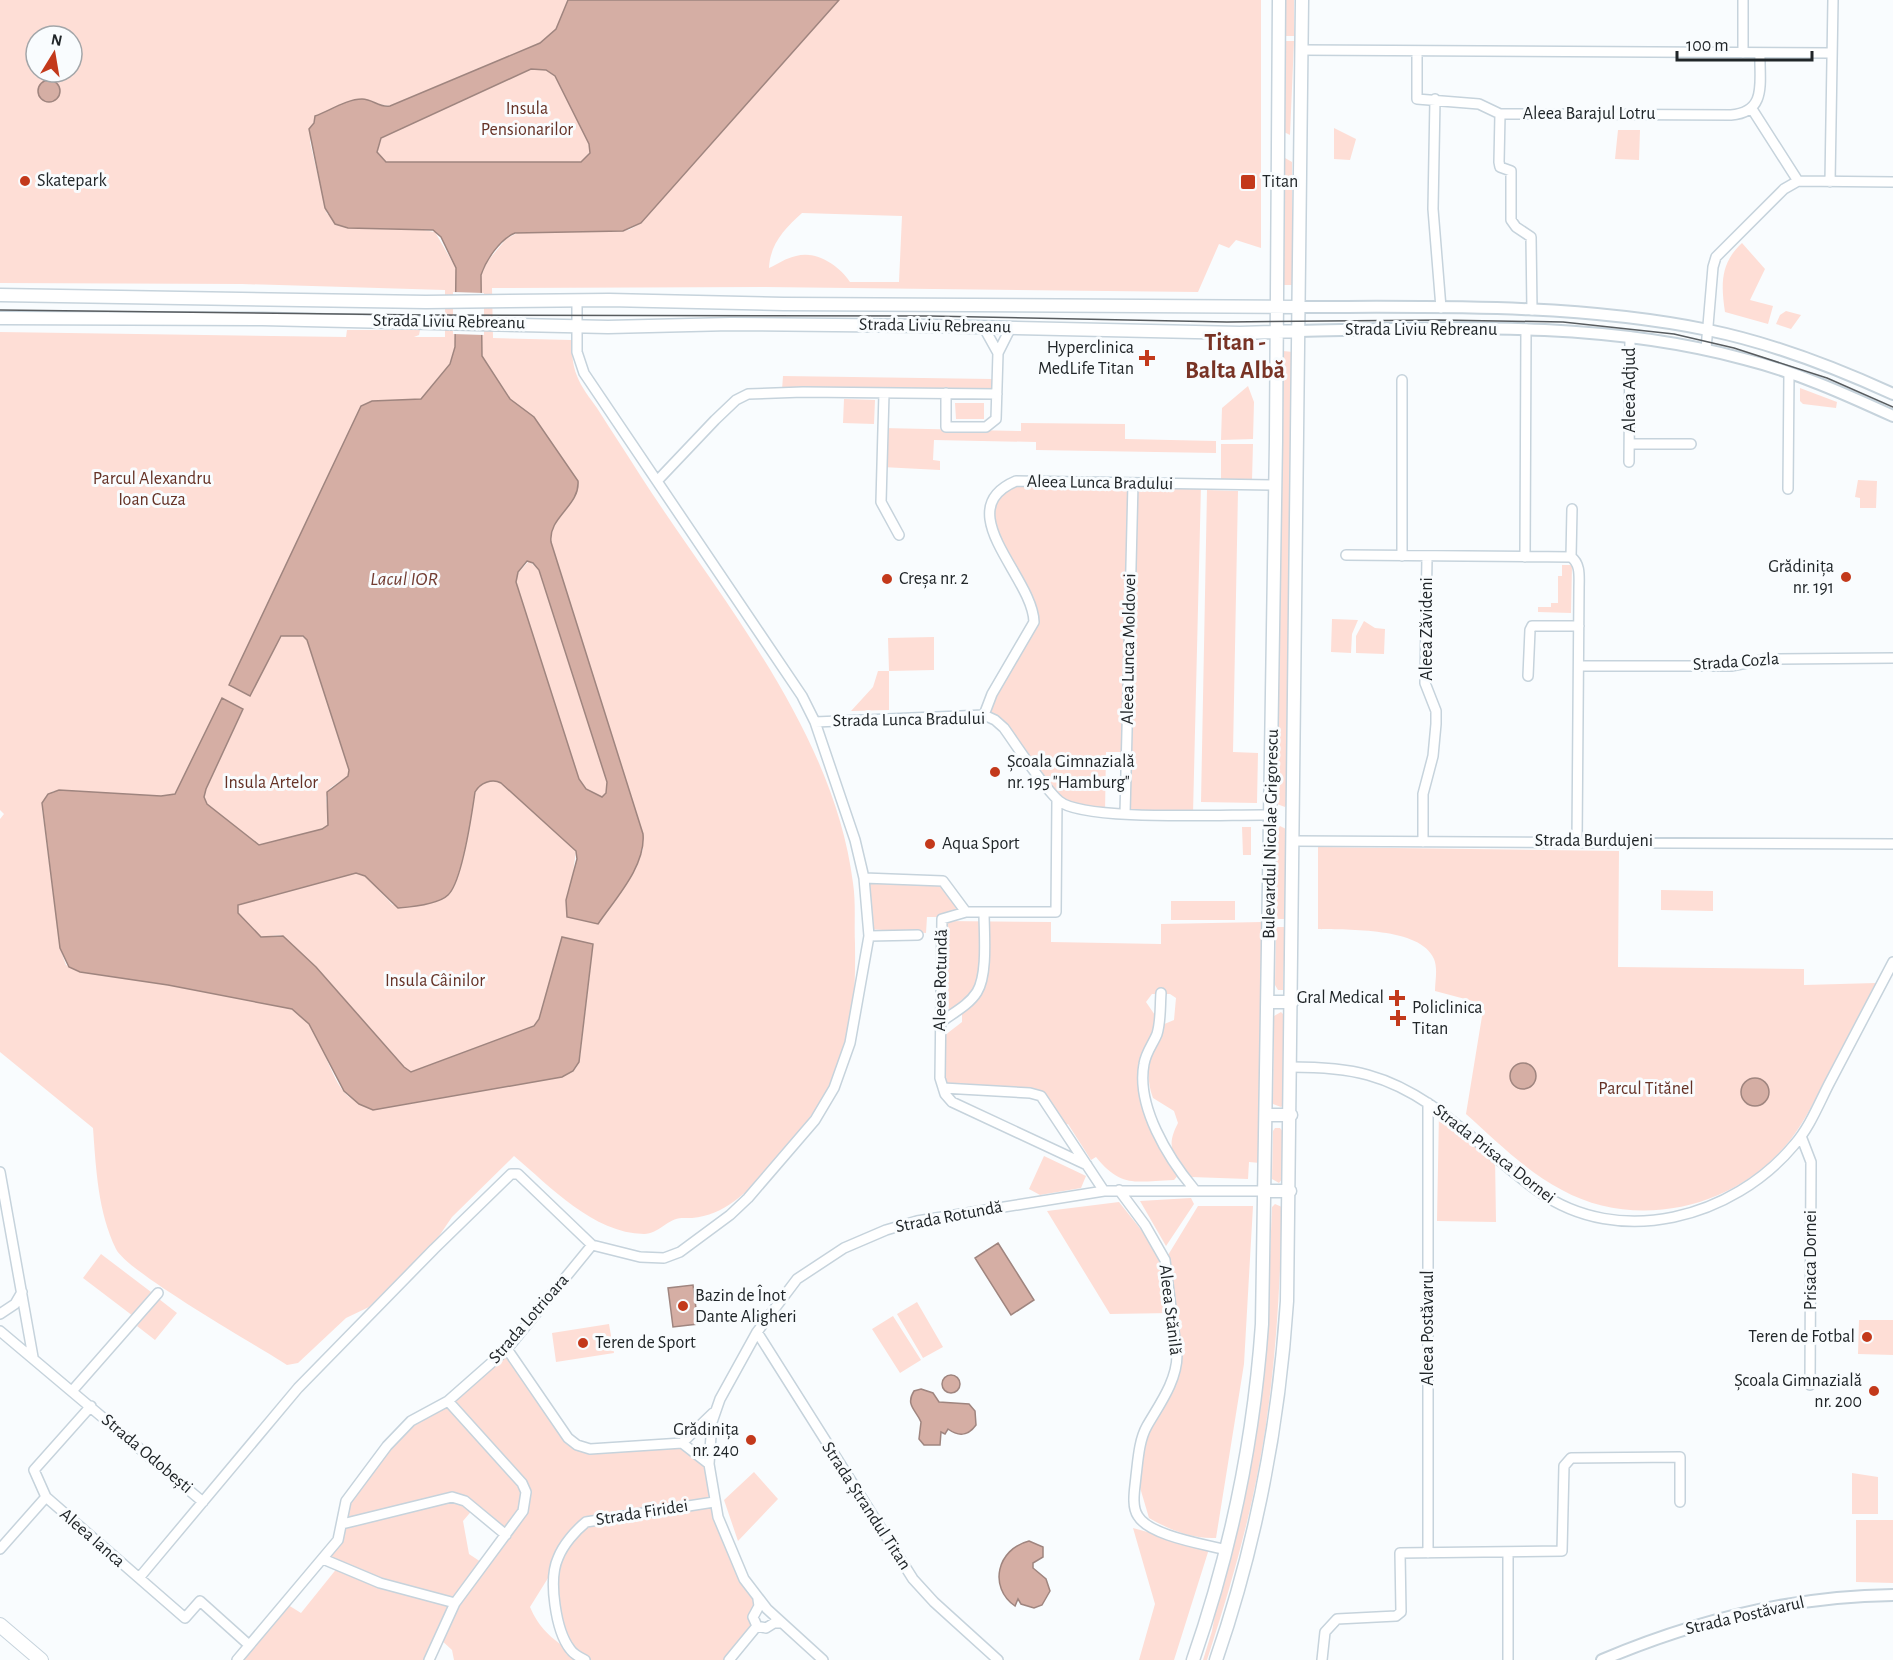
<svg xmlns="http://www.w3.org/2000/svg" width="1893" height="1660" viewBox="0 0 1893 1660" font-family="'Alegreya Sans',sans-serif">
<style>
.green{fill:#feded6;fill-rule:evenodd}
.water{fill:#d5aea4;stroke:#9f857f;stroke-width:1.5;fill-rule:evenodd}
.pier{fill:#f9fcfe}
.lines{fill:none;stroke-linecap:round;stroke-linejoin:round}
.minor-casing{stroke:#c6d3dc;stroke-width:12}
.tertiary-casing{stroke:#c6d3dc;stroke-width:14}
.secondary-casing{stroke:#c6d3dc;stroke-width:15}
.primary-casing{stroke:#c6d3dc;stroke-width:16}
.minor{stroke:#fff;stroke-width:9}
.tertiary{stroke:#fff;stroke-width:10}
.secondary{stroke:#fff;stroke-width:12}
.primary{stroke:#fff;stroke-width:14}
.tram{stroke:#585c5f;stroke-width:1.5}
.poi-dot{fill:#c3391b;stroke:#f9fcfe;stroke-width:2}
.labels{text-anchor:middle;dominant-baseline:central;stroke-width:6;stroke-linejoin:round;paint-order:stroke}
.park-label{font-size:18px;fill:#653125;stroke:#f9fcfe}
.street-label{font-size:18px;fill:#212629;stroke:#f9fcfe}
.poi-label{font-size:18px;fill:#212629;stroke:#f9fcfe;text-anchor:start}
.water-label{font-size:20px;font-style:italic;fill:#723c31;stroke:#f9fcfe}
.district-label{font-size:24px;font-weight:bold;fill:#783325;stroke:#f9fcfe}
</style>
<rect width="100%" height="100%" fill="#f9fcfe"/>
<path class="green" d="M0,0h568l-12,29 -16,14 -150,63 -34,-6 -41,16 -5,26 17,72 108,18 21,36 -1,79 -5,17 -29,35 -49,2 -11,5 -132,279 45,-40 7,-9 19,-1 7,5 42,130 -1,6 -18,12 -4,9 3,28 -7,4 -63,16 -52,-41 -3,-7 2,-8 37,-79 -68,84 -14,2 -108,-5 -11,17 18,140 6,17 14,7 88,13 124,24c32,17 35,74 60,90 8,5 19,7 27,10l183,-32 14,-9 4,-11 13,-112 -58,81 -124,46 -7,-5 -88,-100 -35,-32 -20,2 -23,-24v-8l118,-32 9,3 28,29c15,-2 37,0 51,-7 17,-8 28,-87 31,-106 5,-9 17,-14 26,-9l75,68 -9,65 69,-49 7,-18 -1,-18 -91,-289 -1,-7 5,-13 -36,-116 -9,-7 -29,-43v-81l6,-13 19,-23 15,-8 89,1 19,-2 12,-7 198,-223h422v248l-25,-8 -7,8 -10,-4 -21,48 -433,-5 -273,1 1,50 79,2c0,12 0,24 5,36 4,11 13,22 20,32 14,22 29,45 43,67 80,124 194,256 213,408 3,20 1,41 2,61 1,79 -5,128 -58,189 -32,36 -61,87 -114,85 -14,-1 -24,16 -39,16 -51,-1 -93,-47 -130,-78l-62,61 -17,25 -29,29 -37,36 -23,11 -48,45 -11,2c-29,-19 -160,-93 -171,-116 -18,-37 -20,-80 -23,-121l-93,-76v-233l4,-5 -4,-4v-478l346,5 1,-7h73l-1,5 -5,2h31v-47l-203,-6 -242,-1zM36,36h36v36h-36zM802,213l100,3 -3,66h-49c-10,-16 -34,-32 -54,-26 -10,2 -18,8 -27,12 1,-24 16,-40 33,-55z
M1286,0h8v36h-8z
M1285,41h9l-4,94 -6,-3z
M531,69l15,1 9,6 34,68 1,8 -9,10h-195l-9,-10 4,-14z
M1334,128l22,11 -6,21 -16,-1z
M1618,130h22l-1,30 -24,-1z
M1285,158l7,4v123h-10v-123z
M1742,243l23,26 -15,31 23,6 -5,18 -43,-12c-4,-27 -5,-49 17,-69z
M1786,311l15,4 -10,14 -15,-5 4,-9z
M1283,351l10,1 -5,451 -3,4 -8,-3z
M992,371l3,1v20l-213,-2 1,-14 209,3z
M1248,386l6,16 -1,37 -32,1 1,-32z
M1800,388l37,14 -1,6 -33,-4 -3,-3z
M844,399l31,1 -1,24 -31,-1z
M955,403h29v16h-28z
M1021,423l104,1v15l91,2v12l-180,-3v-8l-102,-2 -1,20 7,1v9l-58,-3 1,-39 138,3z
M1221,444h32l-1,36h-31z
M1858,480l19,1 -1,27h-16v-10l-5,-1z
M1007,485h194l-8,329h-68l1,-62h-20l-1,61 -37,-6 -78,-90 -3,-14 47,-81 -46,-107z
M1207,490l31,1 -5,261 25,1 -1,50 -56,-1z
M529,561l10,9 68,212 -1,11 -4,4 -16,-8 -7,-10 -63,-197 1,-8z
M1562,565h10l-1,48 -33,-1v-5h13v-4h7v-27h4z
M1332,619l26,1 -6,14 -1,19 -20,-1z
M1364,621l11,7 10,1 -1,25 -28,-1v-17z
M934,637v33l-45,1v39l-38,1 22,-24 5,-16h11l-1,-33z
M1280,826l6,3v90h-10l1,-89z
M1242,827h9v28h-8z
M1318,847l301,4 -1,116 186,2v16l72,-2c-17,32 -34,64 -51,97 -10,19 -20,41 -34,59 -52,68 -153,93 -229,51 -36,-19 -66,-49 -96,-76l18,-110 -49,-13c0,-10 3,-22 -1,-32 -13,-32 -87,-29 -116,-30z
M864,878l71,1 31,33 -21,5h-18l-1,16 -58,-4z
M1661,890l52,1v20l-52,-1z
M1171,901h64v19h-64z
M946,921l105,1v20l110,2v-20l101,-2 -2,241 -11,-1 -1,17 -57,-2c-16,-21 -27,-27 -13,-54l-4,-12 -21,-13c-10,-27 -1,-47 9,-73l12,-5 2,-22 -6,-4h-18l-6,8 13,19c-2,15 -12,25 -14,39 -8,35 14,86 35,113l-6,7c-38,1 -52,9 -78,-23l-5,3 -23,-36 -5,3 -15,-24 -12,-9 -93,-6 -3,-49 22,-17v-16l-13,11z
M1276,927h9l-2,63h-5l-3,-5z
M1281,1012l3,3v89l-3,3 -8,-3 1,-88z
M1439,1111l56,46 1,65 -59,-1z
M1275,1128h5l3,4 -1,47 -3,4 -7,-4 1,-48z
M1044,1156l42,20 -5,12 -41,7 -11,-6z
M1191,1198l3,6 -28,42 -26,-45z
M1119,1202l46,58 33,-54h55l-9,158 -28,174c-24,1 -46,-8 -67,-20l-13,-44 4,-30 35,-76 -3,-55 -62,1 -63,-103z
M1275,1204l7,3c-2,88 -7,177 -24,264 -12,64 -31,127 -51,189h-4l9,-29 55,-300 5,-124z
M101,1254l50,38 -18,24 -50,-38z
M159,1299l18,14 -22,27 -18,-14z
M917,1302l26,45 -20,11 -26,-44z
M893,1316l28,44 -21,13 -28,-44z
M1859,1320h34v35l-35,-1z
M609,1324l5,29 -58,9 -4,-29z
M507,1349l70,96 105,-2 27,21 5,38 44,96 -3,25 -26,37h-275l-2,-10 -13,-12 -10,22h-192l48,-57 16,10 37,-46 -15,-8 15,-19 5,-31 56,-76 49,-32zM474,1508l32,27 -22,29 -15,-10 -6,-33zM553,1570l11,70 6,11c-19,-13 -31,-23 -40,-44z
M754,1472l24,27 -40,42 -14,-41z
M1852,1473l26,4v37h-26z
M1893,1520v63l-37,-1v-62z
M1133,1528l76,21 -35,111h-35l16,-56z"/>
<path class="water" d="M568,0h271l-198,223 -18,8 -108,2c-15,6 -29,27 -34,42l1,81 28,43 24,18 44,64c2,25 -30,36 -27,61l92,292c3,32 -28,65 -45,90l-31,-7 -1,-17 11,-41 -1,-8 -75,-68c-9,-5 -21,0 -26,9 -3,21 -13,90 -27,103 -9,9 -37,12 -50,13l-33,-32 -9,-3 -118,32v8l23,24 22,-1 33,31 88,100 7,5 123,-46 5,-7 23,-82 31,7 -14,118 -6,9 -11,6 -189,33 -14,-6 -15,-13 -35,-67 -17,-15 -124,-24 -88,-13 -11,-5 -9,-19 -18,-145 6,-9 11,-4 102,6 14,-2 47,-96 21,11 -37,80 -2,8 3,7 52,41 63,-16 6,-4 -1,-33 21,-16 1,-6 -42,-130 -4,-4h-22l-31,60 -21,-11 132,-279 11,-5 49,-2 29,-35 5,-17 1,-79 -15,-31 -8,-7 -85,-2 -13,-4 -10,-16 -16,-79 5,-6 1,-7c14,-5 32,-17 47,-17 11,0 17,9 28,7l150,-63 16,-14zM531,69l15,1 9,6 34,68 1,9 -9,9h-195l-9,-10 4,-14zM527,561l6,2 6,7 68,212 -1,11 -4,4 -16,-8 -7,-10 -63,-197 2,-10z
M38 91a11 11 0 1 1 22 0a11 11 0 1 1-22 0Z
M1510 1076a13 13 0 1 1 26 0a13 13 0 1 1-26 0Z
M1741 1092a14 14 0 1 1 28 0a14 14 0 1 1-28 0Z
M998,1243l36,57 -23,15 -36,-57z
M693,1285l5,39 -25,3 -5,-39z
M942 1384a9 9 0 1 1 18 0a9 9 0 1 1-18 0Z
M921,1389l12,4 6,9 30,2 6,7 1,14c-8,11 -17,12 -28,4l-3,5 -4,-2 -1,13h-16l-5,-6 2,-17c-5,-12 -16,-17 -7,-31z
M1029,1541l14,6v10l-10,6v5l13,11 4,12 -8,14 -8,3 -13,-4 -3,-5 -3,7c-27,-19 -18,-57 14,-65z"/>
<path class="pier" d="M453,292l31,1v42l-31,-1z"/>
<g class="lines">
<defs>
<path id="minor" d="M1301,50l531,3
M1417,51v48l62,5 21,10 231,1c37,-3 28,-34 29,-62
M1743,53v-53
M1435,99l-2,110 8,99
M1752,109l46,72
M1500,114l-1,48 1,5 11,4v49l5,7 15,10 1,73
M1830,182l3,-182
M983,326l15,27
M1706,349l7,-82 3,-10 68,-68 14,-8 95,1
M884,393l-3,109 18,33
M946,393v34h40l10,-8 2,-66 13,-26
M1630,444h61
M1629,462l1,-125
M658,480l57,-60 21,-20 12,-6 55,-2 194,2
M1788,489l1,-116
M1572,509l-1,48c10,7 8,20 8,32l-2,252
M1346,555l225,2
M1402,556v-176
M1525,557l1,-228
M1579,666h152l37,-7 125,-1
M1528,676l2,-46 2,-4h47
M984,715l8,-21 42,-72c-1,-45 -86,-112 -18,-141l259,4
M815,722l169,-7 11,5 9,8c13,18 39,59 55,73 25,21 171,13 212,14
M1057,800l-1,112h-90l-24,7 -2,159 5,16 7,8 135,63
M1125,814l8,-331
M1294,841l599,3
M1423,842v-48l10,-38 3,-32v-13l-11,-28 2,-126
M864,878l79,3 23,31
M869,936l49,-1
M1161,993c-1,13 0,28 -4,41 -4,10 -11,18 -13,30 -8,42 24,94 50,125
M941,1022c12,-9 28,-17 36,-30 11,-18 7,-59 7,-80
M1291,1067c26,0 52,1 77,8 69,19 113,76 170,116 81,58 195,27 256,-46 16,-18 25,-42 36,-63 21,-40 42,-80 63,-120
M943,1088l87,5 11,3 63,95
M1428,1103v450
M1801,1136l10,26 -1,223
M0,1172l33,185
M1119,1190l26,35 20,35 12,95c0,26 -18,50 -30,71 -8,14 -9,34 -11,50 -1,12 -5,30 2,40 12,20 66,28 88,34
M0,1314l15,-10 7,-12
M0,1331l203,171
M757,1332l156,247 21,23 64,58
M507,1349l61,89 9,7 13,4 92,-6 31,-30
M72,1391l86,-98
M682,1443l27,21
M46,1497l139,121 15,-17 49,44
M342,1524l110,-27 13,4 41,34
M0,1549l46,-52 -12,-27 57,-64
M1508,1552v108
M323,1559l57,24 75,20
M139,1578l159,-190 136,-139 77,-75h7l74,71 48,12 24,1 16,-6 50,-37 18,-17 67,-78 19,-32 16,-45 19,-107 -5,-58 -9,-38 -40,-118 -13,-26 -218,-323 -7,-21v-51
M758,1599l1,7 -6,11 4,9 9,2 8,-5h8
M237,1660l101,-120 8,-39 41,-55 24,-25 37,-20 59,-52 85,-104
M429,1660l26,-57 68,-92 3,-19 -4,-9 -74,-82
M585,1660c-6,-3 -12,-6 -15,-11 -14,-18 -22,-69 -12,-91 5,-13 17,-27 28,-36l128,-20
M729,1660l28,-34
M823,1660l-56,-51 -23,-30 -26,-62 -9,-53 3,-42 8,-23 37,-67 40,-53 47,-31 42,-18 31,-9 187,-30h162
M1322,1660l3,-28 12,-13 59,-3 5,-4 -1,-59 162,-2 2,-85 7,-8 109,-1v45"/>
<path id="tertiary" d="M1300,307c136,0 275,-4 408,23 64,13 126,37 185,64
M1300,331c148,-3 300,-11 444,28 52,13 101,35 149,57
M1602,1660c92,-39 191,-64 291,-65"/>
<path id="secondary" d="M0,295l426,7 183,-2 175,4 516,3
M0,318l262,1 346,8 123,-3 200,2 309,7 60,-2
M1268,1002h24
M1267,1115h24
M1266,1191h24
M1193,1660c38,-109 61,-221 69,-336l14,-883 3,-441
M1216,1660c40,-116 63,-237 71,-359l15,-1301"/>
<path id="primary" d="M0,1625l41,35"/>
</defs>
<use href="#minor" class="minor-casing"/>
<use href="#tertiary" class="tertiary-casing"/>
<use href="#secondary" class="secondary-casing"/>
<use href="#primary" class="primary-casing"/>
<use href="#minor" class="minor"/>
<use href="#tertiary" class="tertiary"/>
<use href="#secondary" class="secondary"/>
<use href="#primary" class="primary"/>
<path class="tram" d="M0,310l425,5 505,1 297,6 213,-2 123,2 111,12 60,14 93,30 66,29"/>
</g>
<g class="poi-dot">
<circle cx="25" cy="181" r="6"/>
<rect x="1240" y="174" width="16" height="16" rx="3"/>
<path d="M1144 349h6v6h6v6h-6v6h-6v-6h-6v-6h6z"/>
<circle cx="1846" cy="577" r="6"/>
<circle cx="887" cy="579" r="6"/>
<circle cx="995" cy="772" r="6"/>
<circle cx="930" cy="844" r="6"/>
<path d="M1394 989h6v6h6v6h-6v6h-6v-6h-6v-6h6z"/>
<path d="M1395 1009h6v6h6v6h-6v6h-6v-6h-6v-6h6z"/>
<circle cx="683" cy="1306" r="6"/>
<circle cx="1867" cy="1337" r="6"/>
<circle cx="583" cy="1343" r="6"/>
<circle cx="1874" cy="1391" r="6"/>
<circle cx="751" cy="1440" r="6"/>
</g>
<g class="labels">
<g class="park-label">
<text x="527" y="109">Insula<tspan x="527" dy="21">Pensionarilor</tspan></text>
<text x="152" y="479">Parcul Alexandru<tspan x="152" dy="21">Ioan Cuza</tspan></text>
<text x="271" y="783">Insula Artelor</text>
<text x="435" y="981">Insula Câinilor</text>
<text x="1646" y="1089">Parcul Titănel</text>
</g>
<g class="street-label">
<text x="1589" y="114">Aleea Barajul Lotru</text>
<text transform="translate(449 322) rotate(1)">Strada Liviu Rebreanu</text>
<text transform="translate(935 326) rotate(1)">Strada Liviu Rebreanu</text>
<text x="1421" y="330">Strada Liviu Rebreanu</text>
<text transform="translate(1630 390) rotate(-90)">Aleea Adjud</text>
<text transform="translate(1100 483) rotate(1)">Aleea Lunca Bradului</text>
<text transform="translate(1427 629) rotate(-90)">Aleea Zăvideni</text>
<text transform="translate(1129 649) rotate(-89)">Aleea Lunca Moldovei</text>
<text transform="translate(1736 662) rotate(-4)">Strada Cozla</text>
<text transform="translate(909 720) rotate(-1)">Strada Lunca Bradului</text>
<text transform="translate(1271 834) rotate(-89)">Bulevardul Nicolae Grigorescu</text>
<text x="1594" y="841">Strada Burdujeni</text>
<text transform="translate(941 980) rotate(-89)">Aleea Rotundă</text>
<text transform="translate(1494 1154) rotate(38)">Strada Prisaca Dornei</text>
<text transform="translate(949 1217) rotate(-11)">Strada Rotundă</text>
<text transform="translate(1811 1260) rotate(-90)">Prisaca Dornei</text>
<text transform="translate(1170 1310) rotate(83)">Aleea Stănilă</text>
<text transform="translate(529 1319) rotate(-49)">Strada Lotrioara</text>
<text transform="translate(1428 1328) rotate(-90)">Aleea Postăvarul</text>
<text transform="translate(147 1454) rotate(40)">Strada Odobești</text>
<text transform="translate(866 1506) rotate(57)">Strada Ștrandul Titan</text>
<text transform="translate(642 1513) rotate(-9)">Strada Firidei</text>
<text transform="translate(92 1538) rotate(41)">Aleea Ianca</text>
<text transform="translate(1745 1616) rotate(-13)">Strada Postăvarul</text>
</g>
<g class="poi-label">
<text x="37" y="181">Skatepark</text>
<text x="1262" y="182">Titan</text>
<text x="1134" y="348" text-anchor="end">Hyperclinica<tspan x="1134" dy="21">MedLife Titan</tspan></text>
<text x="1834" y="567" text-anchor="end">Grădinița<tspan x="1834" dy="21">nr. 191</tspan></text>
<text x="899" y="579">Creșa nr. 2</text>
<text x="1007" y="762">Școala Gimnazială<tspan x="1007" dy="21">nr. 195 "Hamburg"</tspan></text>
<text x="942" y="844">Aqua Sport</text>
<text x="1384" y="998" text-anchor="end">Gral Medical</text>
<text x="1412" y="1008">Policlinica<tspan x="1412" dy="21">Titan</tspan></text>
<text x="695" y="1296">Bazin de Înot<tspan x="695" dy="21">Dante Aligheri</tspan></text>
<text x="1855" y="1337" text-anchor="end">Teren de Fotbal</text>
<text x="595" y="1343">Teren de Sport</text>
<text x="1862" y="1381" text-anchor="end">Școala Gimnazială<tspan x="1862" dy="21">nr. 200</tspan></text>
<text x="739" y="1430" text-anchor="end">Grădinița<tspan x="739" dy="21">nr. 240</tspan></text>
</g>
<g class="water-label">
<text x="404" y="579">Lacul IOR</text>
</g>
<g class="district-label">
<text x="1235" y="343">Titan -<tspan x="1235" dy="28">Balta Albă</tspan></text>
</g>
</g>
<g transform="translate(54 54) rotate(11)"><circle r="28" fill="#f9fcfe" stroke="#a3a6a9" stroke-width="1.5"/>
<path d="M0-4.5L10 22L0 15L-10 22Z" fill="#c3391b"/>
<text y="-9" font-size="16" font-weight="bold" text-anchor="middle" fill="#212629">N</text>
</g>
<path d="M1677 51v9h135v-9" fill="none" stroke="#212629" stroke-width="3"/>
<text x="1686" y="51" font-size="18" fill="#212629" stroke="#f9fcfe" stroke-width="4.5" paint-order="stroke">100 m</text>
</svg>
